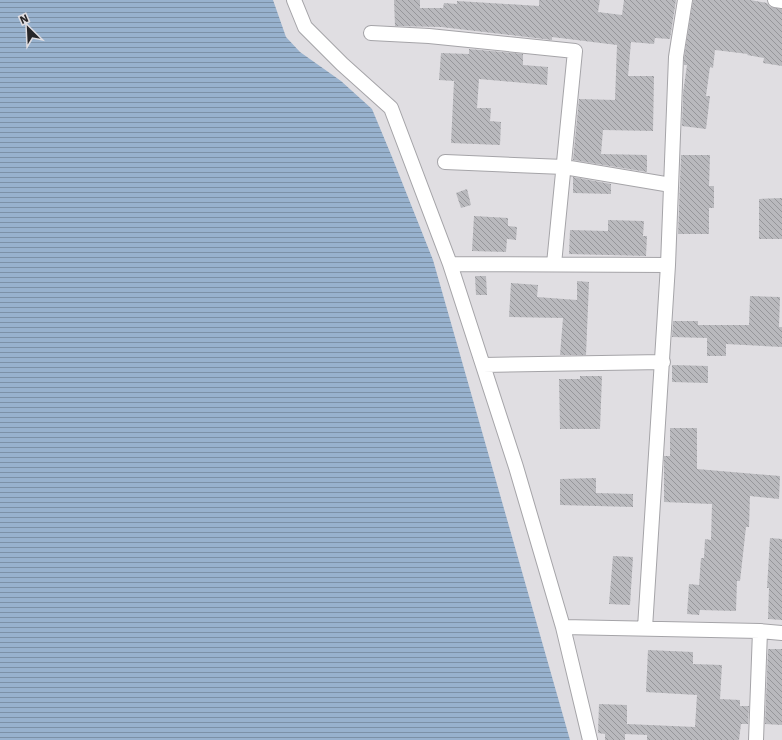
<svg xmlns="http://www.w3.org/2000/svg" width="782" height="740" viewBox="0 0 782 740" font-family="'IBM Plex Sans',sans-serif">
<style>
.water{fill:url(#water-rules)}
.building{fill:url(#building-back-hatch)}
.lines{fill:none;stroke-linecap:round;stroke-linejoin:round}
.street-casing{stroke:#a5a4a8;stroke-width:16}
.street{stroke:#fff;stroke-width:14}
</style>
<defs>
<pattern id="water-rules" width="6" height="5" patternUnits="userSpaceOnUse"><rect width="6" height="5" fill="#98b2ce"/><path d="M0 2.5h6" fill="none" stroke="#7c91a7"/></pattern>
<pattern id="building-back-hatch" width="6" height="6" patternUnits="userSpaceOnUse"><rect width="6" height="6" fill="#b9b9bd"/><path d="M-1 5l2 2M0 0l6 6M5-1l2 2" fill="none" stroke="#96969a"/></pattern>
</defs>
<rect width="100%" height="100%" fill="#e0dee2"/>
<path class="water" d="M0,0h273l13,37 14,15 41,29 31,28 20,48 41,103 137,480h-570z"/>
<path class="building" d="M394,0h26v8h23l1,-5 13,1v-3l82,5v-6h61l-2,12 24,3 2,-15h52l-6,39 -15,-1 -1,6 -23,-2 -3,34h26l-1,55 -50,-1 -2,24 46,1v17l-74,-12 6,-61 36,1 2,-55 -65,-8v3l-111,-13 -46,-1z
M693,0h57l17,3 3,4 12,2v57l-19,-3 1,-5 -17,-3 1,-1 -33,-4 -2,18 -3,-1 -4,29h4l-4,33 -24,-3 1,-33 4,-28h-3v-7z
M469,49l54,5v11l25,2 -1,18 -68,-6 -2,29h14l-1,13 11,1 -1,23 -49,-2 3,-62 -15,-1 2,-27 28,1z
M681,155h29l-1,31h5v22h-5v26h-31z
M573,177l38,7v10l-38,-1z
M467,189l4,16 -10,3 -5,-15z
M782,198v41h-23v-40z
M474,216l34,2v8l9,1 -1,13 -9,-1 -1,13 -34,-1z
M608,220l36,1 -1,15h4l-1,20 -77,-2 1,-24 38,1z
M475,276h11l1,19h-11z
M577,281l12,1 -3,73h-26l3,-37 -54,-1 2,-34 27,2 -1,12 40,3z
M750,296l30,1 -1,30h3v20l-56,-3v12h-19v-18l-35,-1 1,-16h25v4h51z
M672,365l36,1v17l-36,-1z
M580,376h22l-2,53h-40l-1,-50h21z
M670,428h27v41l83,7 -1,23 -29,-3 -1,31h-3l-6,54h-3l-1,30 -36,-1 -1,5 -12,-1 2,-30 10,1 2,-27h3l1,-19 6,1 1,-36 -48,-2v-46h6z
M596,478v15l37,1v13l-73,-2v-26z
M770,538l12,1v81l-14,-1 1,-31h-2z
M613,556l20,1 -3,48 -21,-1z
M768,649h14v76l-17,-1z
M648,650l45,2v12l29,1 -2,34 20,1v6h9l-1,18h-7l-2,16h-92v-5l-22,-1v6h-20v-6l-7,-1 1,-29 28,1v19l68,3 2,-32 -51,-3z"/>
<g class="lines">
<defs>
<path id="street" d="M294,0l11,27 37,37 49,44 59,156
M775,0l7,1
M371,33l58,3 146,15 -21,213
M445,162l119,5 107,18
M668,265l8,-208 9,-57
M483,365l180,-3
M563,627l-47,-160 -66,-203 218,1 -23,363
M590,740l-27,-113 197,4
M756,740l4,-109 22,2"/>
</defs>
<use href="#street" class="street-casing"/>
<use href="#street" class="street"/>
</g>
<g transform="translate(28 28) rotate(336)" stroke="#e0dee2" stroke-width="3" paint-order="stroke">
<path d="M0-3L7 15L0 10L-7 15Z" fill="#272628"/>
<text y="-6" font-size="11" font-weight="bold" text-anchor="middle" fill="#272628">N</text>
</g>
</svg>
